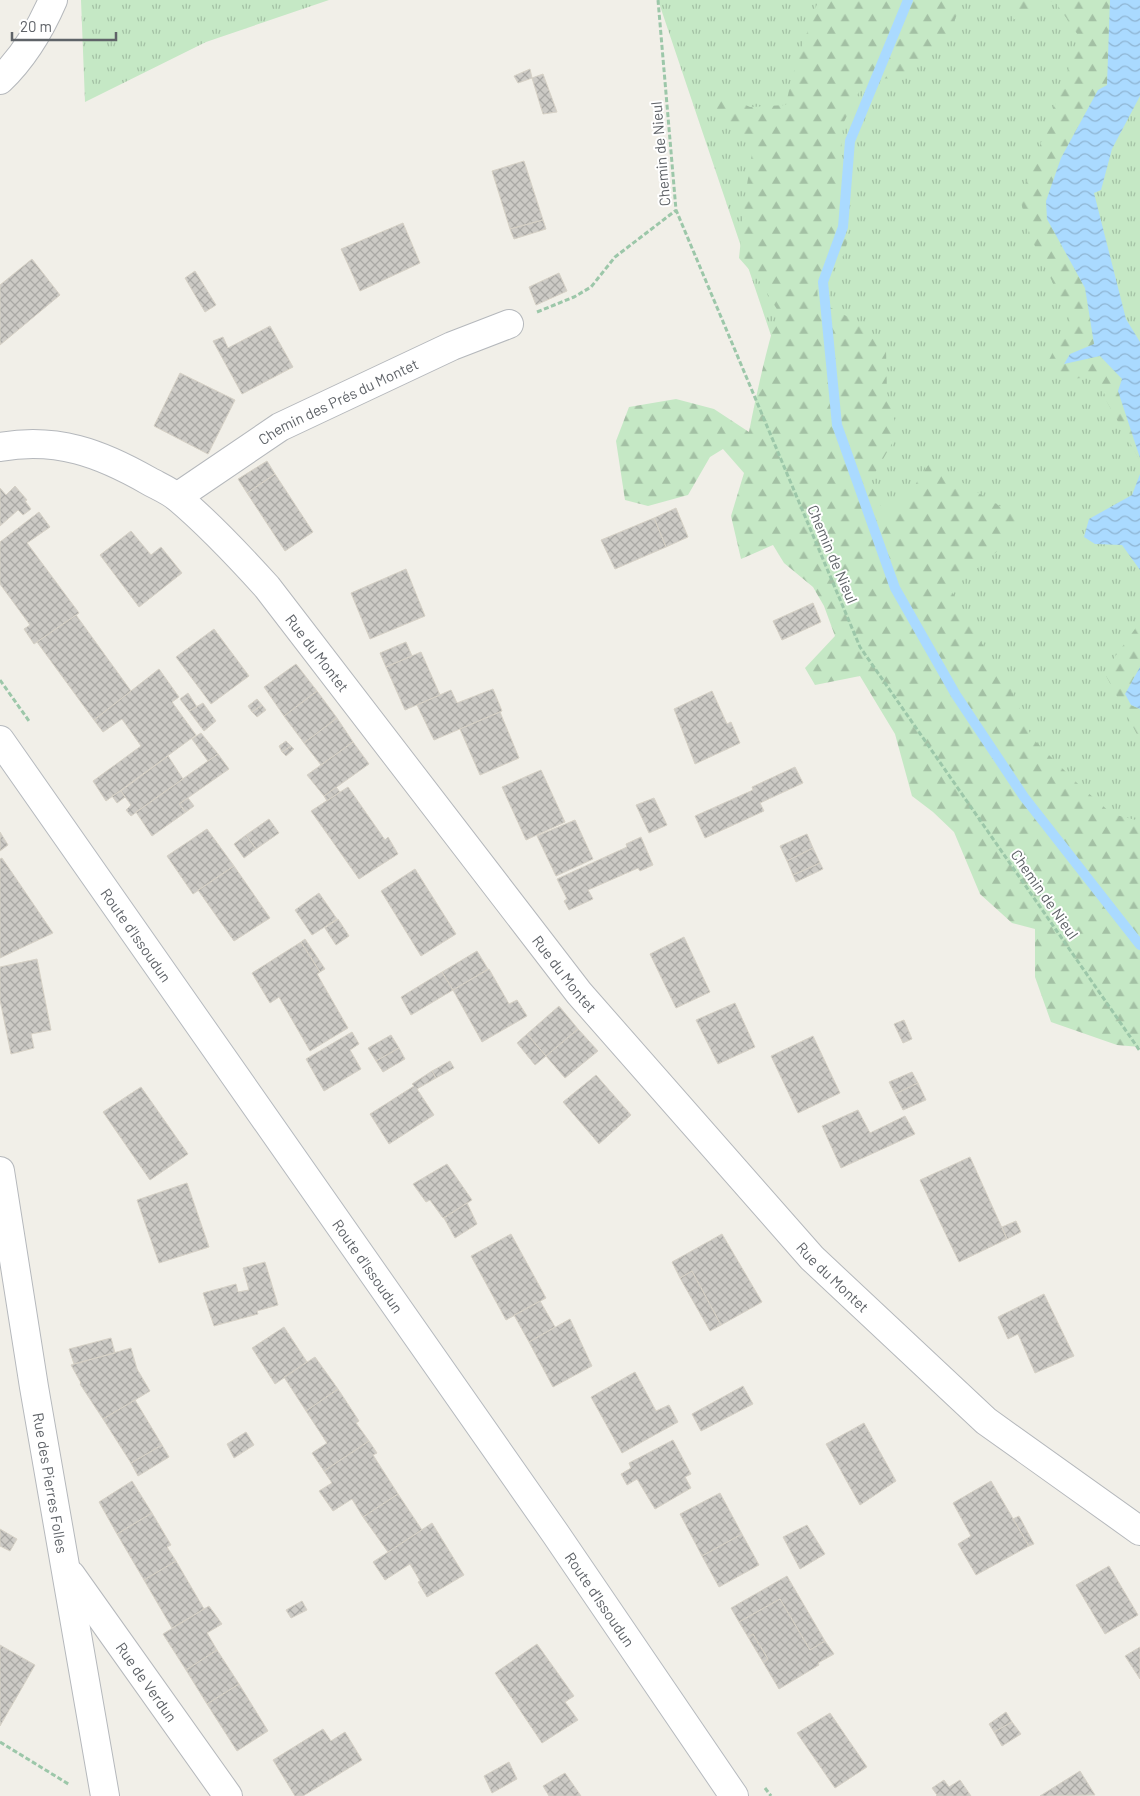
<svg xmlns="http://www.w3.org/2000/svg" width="1140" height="1796" viewBox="0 0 1140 1796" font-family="Barlow,sans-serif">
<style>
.grass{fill:url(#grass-tufts)}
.forest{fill:url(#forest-firs)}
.water{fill:url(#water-waves)}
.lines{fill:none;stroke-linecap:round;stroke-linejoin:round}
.stream{stroke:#aadaff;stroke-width:10}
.building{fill:url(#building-cross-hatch);stroke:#d6d1c6}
.minor-casing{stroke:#b5b8bc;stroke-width:30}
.secondary-casing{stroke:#b6babf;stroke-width:30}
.path{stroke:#9cc7a9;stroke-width:3;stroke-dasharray:5 2.5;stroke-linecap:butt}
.minor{stroke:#fff;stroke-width:28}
.secondary{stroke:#fff;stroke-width:28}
.labels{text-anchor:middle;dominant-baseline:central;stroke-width:4;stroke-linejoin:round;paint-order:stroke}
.street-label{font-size:15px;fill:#5f6368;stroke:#fff}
</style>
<defs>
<pattern id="grass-tufts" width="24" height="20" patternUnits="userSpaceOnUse" patternTransform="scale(1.25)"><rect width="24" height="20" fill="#c5e8c5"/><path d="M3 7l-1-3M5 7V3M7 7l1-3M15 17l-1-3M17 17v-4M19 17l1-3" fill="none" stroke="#a3c0a4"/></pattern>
<pattern id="forest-firs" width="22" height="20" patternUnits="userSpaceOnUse" patternTransform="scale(1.25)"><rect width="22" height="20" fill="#c5e8c5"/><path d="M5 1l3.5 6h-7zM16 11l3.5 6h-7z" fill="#a3c0a4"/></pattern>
<pattern id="water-waves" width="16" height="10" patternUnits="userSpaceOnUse" patternTransform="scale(1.25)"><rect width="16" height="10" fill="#aadaff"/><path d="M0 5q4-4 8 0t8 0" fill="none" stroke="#8eb4d2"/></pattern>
<pattern id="building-cross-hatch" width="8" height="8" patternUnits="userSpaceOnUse" patternTransform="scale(1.25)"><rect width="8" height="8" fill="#cccac5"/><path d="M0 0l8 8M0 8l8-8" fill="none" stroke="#a9a8a4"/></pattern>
</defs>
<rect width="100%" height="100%" fill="#f1efe8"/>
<path class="grass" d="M81,0h248l-123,42 -121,60z
M658,0h482v1010l-325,-544z"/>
<path class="forest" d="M819,0h145l-18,38 -41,40 -40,1 -22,45 -6,92 12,22 -8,23 -24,24 1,16 38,20 30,28 1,44 11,40 -27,47 14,37 26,-26 20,-30c27,21 57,37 86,56l-11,27 -55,46 33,57 26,39 22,52 45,45 35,31 28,7v226l-23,-2 -66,-23 -16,-45v-48l-23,-6 -32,-29 -26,-62 -21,-20 -21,-16 -17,-62 -35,-58 -45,9 -10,-17 30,-32 -11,-30 -11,-19 -29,-24 -11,-18 -32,14 -10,-43 13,-43 -21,-24 -13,8 -22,38 -40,11 -23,-6 -9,-59 13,-34 47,-8 38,10 35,23c8,-41 17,-81 29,-121l-17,-28 -22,-25 7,-67 7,-44 -27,-21 -17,-20 15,-11 26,12 36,-2 5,-25 24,-71z
M1014,0h96l-3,86 -60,133 38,69 10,57 -25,9 -6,10 36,-8 22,23 18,82 -33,-59 -8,-25 -33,2 -19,-15 23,-46 -39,-80 -11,-39 60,-161 -26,-38 -41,20z
M1140,622v45l-15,27 6,11 9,4v31l-36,-68z"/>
<path class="water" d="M1110,0h30v96l-28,53 -11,41 -7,3 32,126 14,23v116l-22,-67 4,-12 -22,-23 -36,8 6,-10 24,-10 -9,-56 -38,-69 -1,-18 15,-43 37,-68 9,-5z
M1140,474v96l-18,-25 -27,-1 -11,-7 5,-18 43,-24z
M1140,667v42l-9,-4 -6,-11z"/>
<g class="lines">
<path class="stream" d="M908,0l-58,141 -7,86 -20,55 14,143 58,163 61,107 68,102 116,148"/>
</g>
<path class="building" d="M530,69l2,9 -14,5 -4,-7z
M543,74l14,38 -14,2 -11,-36z
M524,161l19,59 -33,9 -18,-58z
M543,220l3,9 -32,10 -4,-10z
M403,223l17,40 -60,28 -19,-42z
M32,259l28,36 -60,50v-60z
M195,271l21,34 -11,7 -20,-34z
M559,273l8,18 -31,14 -7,-18z
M270,326l23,41 -51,27 -29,-53 10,-4 5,11z
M180,373l55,27 -27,54 -54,-28z
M267,461l8,13 -28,19 -9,-14z
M275,474l38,58 -28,19 -38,-58z
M15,486l12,14 -2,1 6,8 -8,6 -5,-5 -18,16v-38l6,7z
M676,508l12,29 -22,10 -12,-29z
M39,512l11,15 -23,16 52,70 -45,31 -10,-15 6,-4 -30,-41v-42z
M654,518l12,29 -51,22 -14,-29z
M131,531l20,24 10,-8 21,26 -43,34 -39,-52z
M406,569l19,47 -55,23 -19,-46z
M813,603l8,19 -39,18 -9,-19z
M76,615l55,76 -37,29 -57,-78z
M214,629l35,47 -38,28 -35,-47z
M406,642l6,14 -26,11 -6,-14z
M421,652l19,43 -35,15 -19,-43z
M296,664l21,27 -33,25 -20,-29z
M159,669l20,28 -7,5 24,33 -90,66 -13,-20 48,-35 -19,-27 -19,13 -9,-12z
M493,689l9,22 -68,29 -17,-35 34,-15 6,13z
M317,691l20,27 -33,25 -20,-27z
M712,691l15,33 4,-2 9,21 -45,21 -21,-55z
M188,693l9,14 -8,4 -9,-12z
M257,699l5,6 -10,7 -4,-6z
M203,703l13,18 -12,10 -15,-20z
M262,705l4,5 -9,7 -5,-5z
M500,712l19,46 -39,17 -20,-46z
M337,718l16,24 -32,23 -17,-22z
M201,733l17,21 -10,7 -16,-22z
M286,741l5,5 -9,6 -3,-6z
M353,742l16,22 -45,32 -17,-21z
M291,746l3,3 -8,7 -4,-4z
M218,754l11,15 -50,35 7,8 -34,24 -16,-24z
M168,756l15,23 -52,37 -5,-6 5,-5 -10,-14z
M795,767l8,16 -43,20 4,8 -59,27 -10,-22 58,-26 -1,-3z
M541,770l24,52 -39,18 -24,-53z
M336,787l4,5 -13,9 -3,-5z
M348,787l37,53 3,-3 10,17 -39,25 -48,-68z
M121,791l4,6 -8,6 -5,-7z
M188,798l6,8 -8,6 -7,-8z
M654,798l13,27 -18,8 -13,-28z
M269,819l10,14 -23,16 -10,-14z
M575,820l18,39 -37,17 -19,-40z
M207,829l27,37 -41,28 -26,-38z
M0,832l8,13 -8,6z
M807,834l6,14 -26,13 -7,-15z
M246,835l10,14 -12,9 -10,-14z
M641,837l12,28 -13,6 -2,-3 -50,22 5,9 -24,11 -5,-9 3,-2 -10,-20 70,-32 -1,-3z
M813,848l7,15 -27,12 -6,-14z
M2,858l51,75 -53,25v-99z
M820,863l3,6 -27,13 -3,-7z
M234,866l36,52 -36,23 -36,-51z
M415,869l41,65 -35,22 -40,-65z
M319,893l18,26 -25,16 -17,-25z
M338,919l11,17 -13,9 -11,-17z
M684,937l26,55 -34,16 -26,-54z
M305,939l20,30 -5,3 -19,-30z
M301,942l19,30 -3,2 31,54 -38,23 -31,-54 -9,6 -18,-30z
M477,951l11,18 -35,21 -11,-18z
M37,959l14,71 -20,4 3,14 -23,6 -11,-54v-33z
M489,969l20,35 8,-4 10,16 -45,26 -29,-52z
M442,972l11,18 -42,25 -10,-18z
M735,1003l20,44 -37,17 -22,-44z
M559,1006l19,23 -32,27 -19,-22z
M904,1020l8,19 -9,4 -9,-19z
M578,1029l20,22 -33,27 -19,-22z
M352,1032l7,12 -9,6 11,19 -37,22 -18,-32z
M527,1034l19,22 -11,9 -18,-22z
M391,1035l8,13 -23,13 -8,-13z
M813,1036l27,57 -42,20 -27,-57z
M399,1048l6,11 -22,13 -7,-11z
M450,1061l4,7 -18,10 -4,-7z
M432,1071l4,7 -19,11 17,26 -45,29 -19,-30 44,-28 -2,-2z
M912,1072l6,11 -23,11 -6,-12z
M596,1075l35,40 -32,29 -36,-42z
M918,1083l8,17 -23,10 -8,-16z
M141,1087l47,67 -38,26 -47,-68z
M858,1110l12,23 35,-17 10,18 -74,34 -19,-42z
M970,1157l37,82 -48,23 -39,-82z
M447,1164l25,36 -29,18 -13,-18 -4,2 -13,-18z
M187,1183l22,64 -50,16 -22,-63z
M467,1203l10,21 -22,14 -11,-20z
M1016,1221l5,11 -14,7 -5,-12z
M511,1234l35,64 -40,22 -35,-64z
M722,1234l40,68 -41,23 -29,-54 -12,7 -8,-16z
M265,1262l13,43 -21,6 1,3 -44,12 -11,-33 33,-9 2,8 11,-2 -6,-22z
M692,1271l29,54 -11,6 -30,-53z
M1044,1294l30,62 -39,17 -17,-39 -10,5 -10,-22z
M540,1301l15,26 -26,15 -15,-27z
M570,1319l22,47 -39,21 -24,-45z
M284,1327l23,35 -32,22 -23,-36z
M111,1338l4,15 -41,11 -5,-15z
M131,1348l6,21 13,22 -47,28 -23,-35 1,-1 -10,-18z
M315,1357l23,32 -32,22 -22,-34z
M635,1372l21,39 13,-6 9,17 -56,31 -31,-56z
M743,1386l10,18 -52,27 -9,-17z
M338,1389l21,32 -3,2 13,18 -45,30 -12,-18 15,-10 -21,-32z
M135,1400l27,45 -31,18 -28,-44z
M864,1423l32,58 -36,24 -34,-61z
M246,1432l8,13 -20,13 -7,-14z
M673,1440l18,34 -6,3 6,11 -36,21 -18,-30 -10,6 -6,-11 10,-6 -2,-5z
M369,1441l8,12 -4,2 25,39 -35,23 -11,-18 -19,12 -14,-20 13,-8 -8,-12z
M162,1445l7,12 -31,19 -7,-13z
M132,1481l20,32 -35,21 -18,-32z
M991,1481l38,65 -53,29 -18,-31 13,-8 -18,-33z
M720,1493l22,41 -40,22 -22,-42z
M398,1494l24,36 -34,22 -25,-35z
M152,1513l19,32 -4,2 9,14 -32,19 -27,-46z
M1019,1516l15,28 -5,2 -16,-27z
M432,1523l32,52 -37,22 -9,-15 2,-1 -10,-17 -25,16 -12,-18z
M807,1525l18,29 -25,15 -17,-32z
M0,1529l17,10 -7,12 -10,-5z
M742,1534l17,31 -40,22 -17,-31z
M176,1561l28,48 -32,19 -28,-48z
M1109,1566l29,49 -33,19 -29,-49z
M787,1576l38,65 -15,9 -30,-51 -41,23 -8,-14z
M780,1599l30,51 15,-9 9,13 -16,9 1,2 -40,24 -16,-27 5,-3 -15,-25 -5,3 -9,-15z
M302,1601l5,9 -16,8 -5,-8z
M209,1606l13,18 -15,9 10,17 -31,20 -23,-36z
M753,1634l15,25 -5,3 -15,-25z
M537,1644l37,52 -9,6 13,18 -36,23 -47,-70z
M0,1645l35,20 -35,61z
M1140,1647v32l-15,-23z
M217,1650l22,34 -32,20 -21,-34z
M239,1684l29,47 -31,20 -30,-47z
M1006,1712l6,10 -18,10 -5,-8z
M830,1713l37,54 -32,21 -38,-55z
M1012,1722l9,12 -19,12 -8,-14z
M323,1729l8,12 14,-9 17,28 -59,36h-8l-22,-36z
M509,1762l8,17 -25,14 -8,-17z
M1080,1771l15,24 -55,1z
M565,1773l16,23h-32l-6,-10z
M944,1780l5,7 11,-7 11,16h-35l1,-1 -5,-7z"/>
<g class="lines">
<defs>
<g id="minor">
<path d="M0,80c24,-23 40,-50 53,-80"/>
<path id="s1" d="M0,447c57,-10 100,6 149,34 9,5 21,10 29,17 32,27 61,58 89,89l312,406 233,265 174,163 154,110"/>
<path id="s2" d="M177,497l103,-70 172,-81 57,-22"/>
<path id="s3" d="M0,1171l34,216 71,409"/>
<path id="s4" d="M71,1575l157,221"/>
</g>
<g id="secondary">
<path id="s5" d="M0,740l555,793 179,263"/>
</g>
</defs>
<use href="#minor" class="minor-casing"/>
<use href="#secondary" class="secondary-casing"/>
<path class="path" d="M658,0l18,210 184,437 280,404
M537,312l37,-15 17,-10 24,-30 60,-46
M0,680l29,41
M0,1742l70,43
M765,1788l6,8"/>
<use href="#minor" class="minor"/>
<use href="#secondary" class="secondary"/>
</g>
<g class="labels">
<g class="street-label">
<text transform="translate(660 154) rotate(-95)">Chemin de Nieul</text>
<text stroke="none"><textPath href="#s2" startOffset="188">Chemin des Prés du Montet</textPath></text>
<text transform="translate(833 554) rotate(67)">Chemin de Nieul</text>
<text stroke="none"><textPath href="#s1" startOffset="399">Rue du Montet</textPath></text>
<text transform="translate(1045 894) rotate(55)">Chemin de Nieul</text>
<text stroke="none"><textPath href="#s5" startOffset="238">Route d'Issoudun</textPath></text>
<text stroke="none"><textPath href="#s1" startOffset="804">Rue du Montet</textPath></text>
<text stroke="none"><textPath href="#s5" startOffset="642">Route d'Issoudun</textPath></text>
<text stroke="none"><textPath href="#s1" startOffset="1209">Rue du Montet</textPath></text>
<text stroke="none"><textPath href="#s3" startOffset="316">Rue des Pierres Folles</textPath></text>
<text stroke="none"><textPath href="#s5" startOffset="1048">Route d'Issoudun</textPath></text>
<text stroke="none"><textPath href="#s4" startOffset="131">Rue de Verdun</textPath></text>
</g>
</g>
<path d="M12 32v8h104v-8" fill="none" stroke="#5f6368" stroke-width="2.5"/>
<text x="20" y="32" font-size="15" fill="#5f6368" stroke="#ffffff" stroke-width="4" paint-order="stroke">20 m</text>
</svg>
